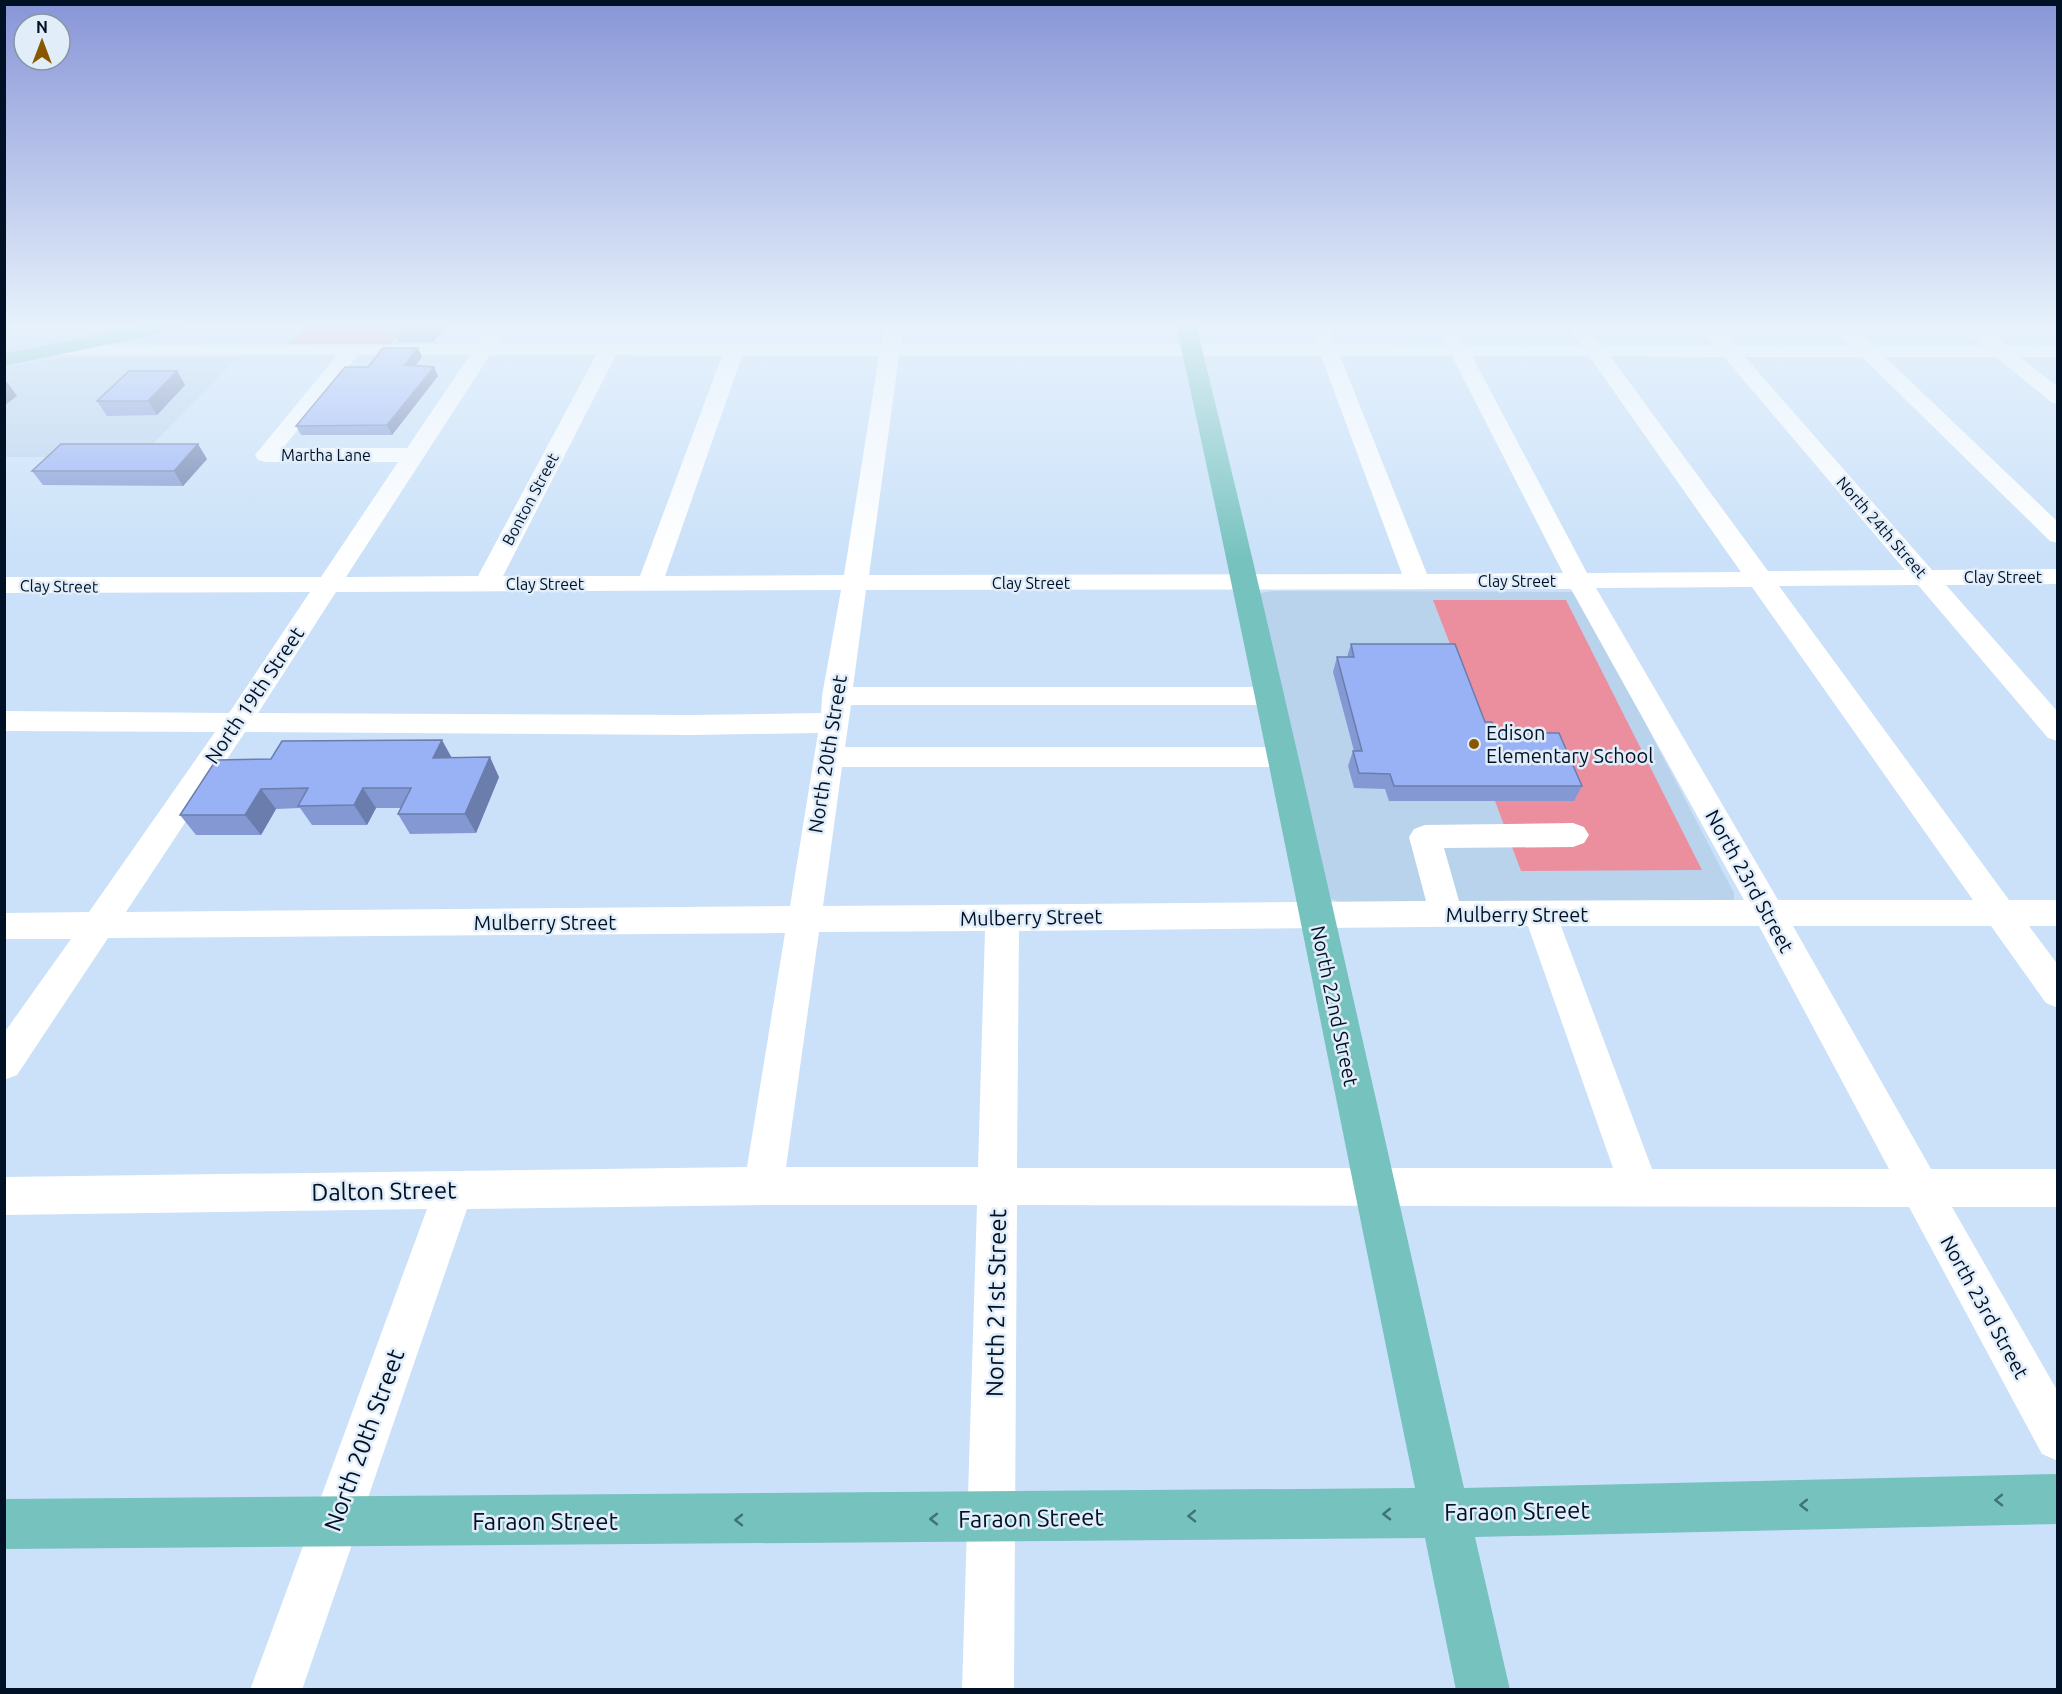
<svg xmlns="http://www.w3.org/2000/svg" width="2062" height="1694" viewBox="0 0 2062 1694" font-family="Ubuntu,sans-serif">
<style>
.built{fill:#bad3ed}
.green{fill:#eb8f9f}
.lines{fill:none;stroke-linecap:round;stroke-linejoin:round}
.minor{fill:#fff;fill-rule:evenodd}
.major{fill:#75c2be;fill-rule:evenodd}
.wall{fill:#8499d4}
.shaded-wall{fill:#6b7dac}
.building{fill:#99b2f6;stroke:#6b7dac;stroke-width:1.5}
.oneway{stroke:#40727a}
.poi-dot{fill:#8a5602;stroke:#e1edf9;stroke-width:2}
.labels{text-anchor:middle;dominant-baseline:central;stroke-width:5;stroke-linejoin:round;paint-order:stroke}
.far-street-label{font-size:16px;fill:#001126;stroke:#e1edf9}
.street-label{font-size:20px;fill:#001126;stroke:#e1edf9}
.poi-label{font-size:20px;fill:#001126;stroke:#e1edf9;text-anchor:start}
.near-street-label{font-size:24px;fill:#001126;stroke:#e1edf9}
</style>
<rect width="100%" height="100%" fill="#cae1f9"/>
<path class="built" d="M5,324h148l-148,32z
M203,324h105l-20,21h-138l-7,-3 -1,-3 6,-3z
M56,358h181l-97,99h-135l-1,-90z
M1273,591l299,1 7,4 155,297v7l-394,2 -12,-4 -69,-301 2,-4z"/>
<path class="green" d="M308,324h99l-18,21h-101z
M1433,600h133l136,270 -181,1 -26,-70 -5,-53z"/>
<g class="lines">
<path class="minor" d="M492,324h18l-12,20h383l4,-20h18l-2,20h415l-7,-20h18l9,20 110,1 -10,-21h18l11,21h116l-14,-21h18l16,21h113l-17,-21h19l19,21h115l-19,-21h19l23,21h109l-23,-21h20l27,21h52v12h-38l38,30v17l-7,-2 -55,-45h-111l173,165v21l-8,-2 -188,-184h-117l187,213 126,-1v15l-112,1 112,127v29l-10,-3 -130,-153 -139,1 230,314h49v26h-29l29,39v43l-12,-5 -55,-77h-198l138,243h127v38h-106l106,185v69l-16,-7 -133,-247 -892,-2 -3,485h-52l15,-485h-213l-297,4 -165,481h-52l177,-481 -423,6v-38l743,-10 38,-234 -677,5 -91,137 -13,5v-47l67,-94h-67v-26l85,-1 126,-180 -211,-1v-20l225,2 81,-121 -306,1v-16h317l77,-115h-132l-8,-2 -3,-5 82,-100h-281l-7,-2 -3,-4 3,-4 429,-1zM358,355h112l-63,93h-124zM490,355h106l-118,221 -132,1zM616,355l106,1 -82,220h-137zM742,356h137l-35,219 -179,1zM899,356h422l81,218 -533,1zM1340,356h112l111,217 -136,1zM1472,356h117l152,216 -154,1zM1610,356l114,1 181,213 -137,1zM1752,587l221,313h-195l-182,-312zM1571,589l173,311 -285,1 -15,-53 129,-1 11,-4 5,-8 -5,-8 -11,-4 -148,2 -11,4 -5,8 17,64 -603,5 19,-139h441l10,-3 5,-7 -5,-7 -10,-3h-438l6,-42h419l10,-2 4,-7 -4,-7 -10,-2h-417l13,-97zM841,590l-19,106 -1,17 -129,2 -434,-2 78,-121zM245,732l447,3 126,-2 -28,173 -664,6zM1528,926l85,242h-596l2,-237zM1561,926h198l130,243h-237zM985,931l-7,236h-192l33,-235z"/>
<path class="major" d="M150,324h37l-3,4 -7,2 -173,36v-12z
M1176,324h20c95,387 179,776 268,1164l594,-14v50l-583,13 35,153h-54l-31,-152 -1421,11v-50l1411,-11c-80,-388 -154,-777 -239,-1164z"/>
</g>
<path class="wall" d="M400,324h47l-14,18h-34l-5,-11z
M418,348l4,9 -7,9 19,1 4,9 -46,59h-91l-5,-9 72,-59z
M177,371l8,14 -28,30 -50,1 -10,-15z
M207,459l-24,27 -140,-1 -11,-14z
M1351,644l134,78 12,11 85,53 -8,15h-185l-4,-12 -31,-1 -6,-22 5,-15h1l-21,-79 4,-15h10z
M451,758l48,19 -23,56 -66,1 -12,-20 3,-6h-25l-9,17h-55l-12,-17 -24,1 -15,26h-65l-16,-20 91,-56z"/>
<path class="shaded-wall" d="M434,324h13l-14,18 -4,-11z
M418,348l4,9 -13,17 -4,-9z
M434,367l4,9 -46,59 -5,-10z
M177,371l8,14 -28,30 -9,-14z
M7,382l10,14 -13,10v-22z
M198,444l9,15 -24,27 -9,-15z
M442,740l11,20 -20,-2z
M490,757l9,20 -23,56 -11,-19z
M363,788l13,20 -9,17 -13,-20z
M261,789l15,20 -15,26 -16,-20z"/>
<path class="building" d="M400,324h34l-5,7h-35z
M383,348h35l-13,17 29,2 -47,58 -91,1 49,-59h23z
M129,371h48l-29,30h-51z
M61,444h137l-24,27h-142z
M1351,644h104l30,78h7l5,11h62l23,53h-188l-4,-12 -31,-1 -6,-22h9l-25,-94h17z
M442,740l-9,18 57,-1 -25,57h-67l13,-26h-48l-9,17 -56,1 10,-18 -47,1 -16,26h-65l36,-55 55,-1 11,-18z"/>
<defs><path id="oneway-chevron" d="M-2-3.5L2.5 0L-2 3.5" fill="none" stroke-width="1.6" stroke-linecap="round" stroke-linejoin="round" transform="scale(1.5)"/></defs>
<g class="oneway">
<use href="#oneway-chevron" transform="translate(1999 1500) rotate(179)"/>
<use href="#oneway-chevron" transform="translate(1804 1505) rotate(179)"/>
<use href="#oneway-chevron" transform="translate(1387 1514) rotate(179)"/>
<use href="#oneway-chevron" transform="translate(1192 1516) rotate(179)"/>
<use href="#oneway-chevron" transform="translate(934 1519) rotate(180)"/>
<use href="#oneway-chevron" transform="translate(739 1520) rotate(180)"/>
</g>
<linearGradient id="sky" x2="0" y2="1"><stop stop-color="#8895d7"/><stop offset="0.58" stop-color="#e7f2fc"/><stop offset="1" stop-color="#e7f2fc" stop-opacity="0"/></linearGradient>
<rect width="2062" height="561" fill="url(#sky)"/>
<circle class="poi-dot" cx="1474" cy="744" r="6"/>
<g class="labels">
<g class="far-street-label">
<text x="326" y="455">Martha Lane</text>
<text transform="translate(530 499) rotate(-62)">Bonton Street</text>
<text transform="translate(1882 527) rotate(49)">North 24th Street</text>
<text x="2003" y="577">Clay Street</text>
<text x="1517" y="581">Clay Street</text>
<text x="1031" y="583">Clay Street</text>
<text x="545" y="584">Clay Street</text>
<text transform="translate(59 586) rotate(1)">Clay Street</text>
</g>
<g class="street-label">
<text transform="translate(254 695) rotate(-56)">North 19th Street</text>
<text transform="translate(827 754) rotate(-81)">North 20th Street</text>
<text transform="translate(1750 881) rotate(61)">North 23rd Street</text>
<text x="1517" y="914">Mulberry Street</text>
<text transform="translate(1031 917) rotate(-1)">Mulberry Street</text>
<text x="545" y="922">Mulberry Street</text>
<text transform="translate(1335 1006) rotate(78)">North 22nd Street</text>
<text transform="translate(1985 1307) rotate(61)">North 23rd Street</text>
</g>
<g class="poi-label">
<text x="1486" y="732">Edison<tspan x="1486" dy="23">Elementary School</tspan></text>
</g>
<g class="near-street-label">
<text transform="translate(384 1191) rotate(-1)">Dalton Street</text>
<text transform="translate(996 1303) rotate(-89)">North 21st Street</text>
<text transform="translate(364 1440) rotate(-70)">North 20th Street</text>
<text transform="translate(1517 1511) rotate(-1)">Faraon Street</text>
<text transform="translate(1031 1518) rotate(-1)">Faraon Street</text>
<text x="545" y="1521">Faraon Street</text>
</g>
</g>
<rect width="2062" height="1694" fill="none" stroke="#001126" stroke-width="12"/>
<g transform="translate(42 42)"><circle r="28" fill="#e1edf9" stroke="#8795a5" stroke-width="1.5"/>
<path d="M0-4.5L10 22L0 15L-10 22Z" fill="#8a5602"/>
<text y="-9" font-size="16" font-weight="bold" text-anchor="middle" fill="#001126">N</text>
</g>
</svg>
